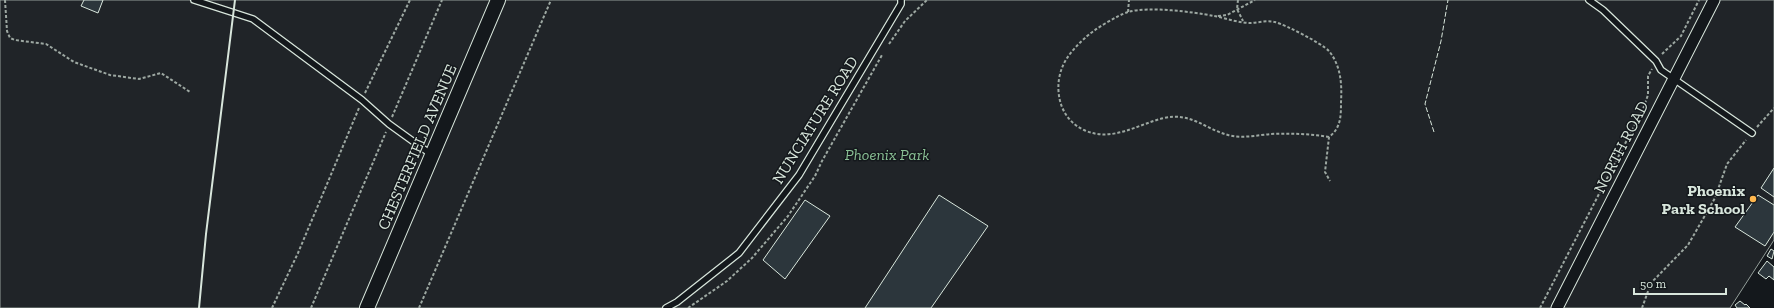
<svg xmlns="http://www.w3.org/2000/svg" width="1774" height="308" viewBox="0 0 1774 308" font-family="'Zilla Slab',serif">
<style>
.green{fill:#202428;stroke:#939e99}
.building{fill:#2c363c;stroke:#d8e6dc}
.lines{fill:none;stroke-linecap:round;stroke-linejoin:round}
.service-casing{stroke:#d8e6dc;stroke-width:8}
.minor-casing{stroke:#d8e6dc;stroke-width:13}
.tertiary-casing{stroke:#d8e6dc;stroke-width:16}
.path{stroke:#9da8a2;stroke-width:2;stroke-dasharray:3 2;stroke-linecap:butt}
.service{stroke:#14181c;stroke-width:5.5}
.minor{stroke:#14181c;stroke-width:11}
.tertiary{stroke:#14181c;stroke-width:14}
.fence{stroke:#d8e6dc;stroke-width:1;stroke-dasharray:5 2;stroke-linecap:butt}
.wall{stroke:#d8e6dc;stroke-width:2}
.poi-dot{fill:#ffb74d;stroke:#14181c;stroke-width:1.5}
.labels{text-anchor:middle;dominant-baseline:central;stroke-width:3;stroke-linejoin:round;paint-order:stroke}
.street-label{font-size:16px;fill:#d8e6dc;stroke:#14181c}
.park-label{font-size:16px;font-style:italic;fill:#8ac095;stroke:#14181c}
.poi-label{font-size:16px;font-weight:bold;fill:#d8e6dc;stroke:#14181c;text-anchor:end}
</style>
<rect width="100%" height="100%" fill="#14181c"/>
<path class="green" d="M0,0h1774v240l-44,68h-1730z"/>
<path class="building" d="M84,0h19l-5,13 -17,-7z
M1774,168v29l-13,-9z
M939,195l49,31 -57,82h-66z
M1758,195l16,10v27l-9,14 -30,-19z
M805,200l25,16 -45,63 -22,-19z
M1771,249l3,2 -2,8 -5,-3z
M1767,261l7,6v13l-5,-4 -3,3 -8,-6z
M1740,301l5,4 1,-1 4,4h-13l-2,-3z"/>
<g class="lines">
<defs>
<path id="service" d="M194,0l59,19 109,81 27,24 43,31
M1589,0l14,10 53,51 5,9 91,63
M666,308l11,-6 62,-49 60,-78 102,-171v-4"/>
<path id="minor" d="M1557,308l157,-308"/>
<path id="tertiary" d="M367,308l131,-308"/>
</defs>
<use href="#service" class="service-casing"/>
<use href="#minor" class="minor-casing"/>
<use href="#tertiary" class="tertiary-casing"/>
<path class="path" d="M5,0l2,31 3,7 5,2 31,4 28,18 36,13 29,4 22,-6 29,19
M1238,0l-1,9 6,12
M1128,12l1,-12
M1218,16l9,-1 28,-15
M889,44l16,-23 22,-21
M1662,54l19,-18 18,-36
M365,93l45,-93
M392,117l50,-117
M1757,127l17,-19
M1329,137c-19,-3 -38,-4 -58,-3 -13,1 -29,5 -43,1 -23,-6 -37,-23 -64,-17 -26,6 -52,25 -80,12 -20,-9 -28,-30 -25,-51 3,-18 13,-29 26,-41 8,-8 33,-23 43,-26 20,-6 66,0 86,4 12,2 24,7 36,7 8,0 16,-3 25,-1 11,3 46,21 54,29 12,15 13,33 12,51 0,14 0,26 -12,35l-4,35 5,9
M272,308l26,-55 61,-145
M311,308l75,-176
M419,308l132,-308
M688,308l39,-27 25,-23 36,-42 27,-40 7,-15 60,-106
M1540,308l103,-199 5,-14v-19l4,-7
M1642,308l9,-25 37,-38 27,-47 12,-34 19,-24"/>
<use href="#service" class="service"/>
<use href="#minor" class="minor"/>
<use href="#tertiary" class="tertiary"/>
<path class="fence" d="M1434,132l-9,-28 16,-63 7,-41"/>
<path class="wall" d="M199,308l7,-74 29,-234"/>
</g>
<circle class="poi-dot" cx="1753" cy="199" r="4"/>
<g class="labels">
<g class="street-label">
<text transform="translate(815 120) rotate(-58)">NUNCIATURE ROAD</text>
<text transform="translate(417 147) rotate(-67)">CHESTERFIELD AVENUE</text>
<text transform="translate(1621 147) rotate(-63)">NORTH ROAD</text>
</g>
<g class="park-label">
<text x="887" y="154">Phoenix Park</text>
</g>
<g class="poi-label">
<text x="1745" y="190">Phoenix<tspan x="1745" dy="18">Park School</tspan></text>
</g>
</g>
<path d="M1634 288v6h92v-6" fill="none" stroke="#d8e6dc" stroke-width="2"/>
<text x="1640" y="288" font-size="12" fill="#d8e6dc" stroke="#14181c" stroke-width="3" paint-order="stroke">50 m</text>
</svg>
